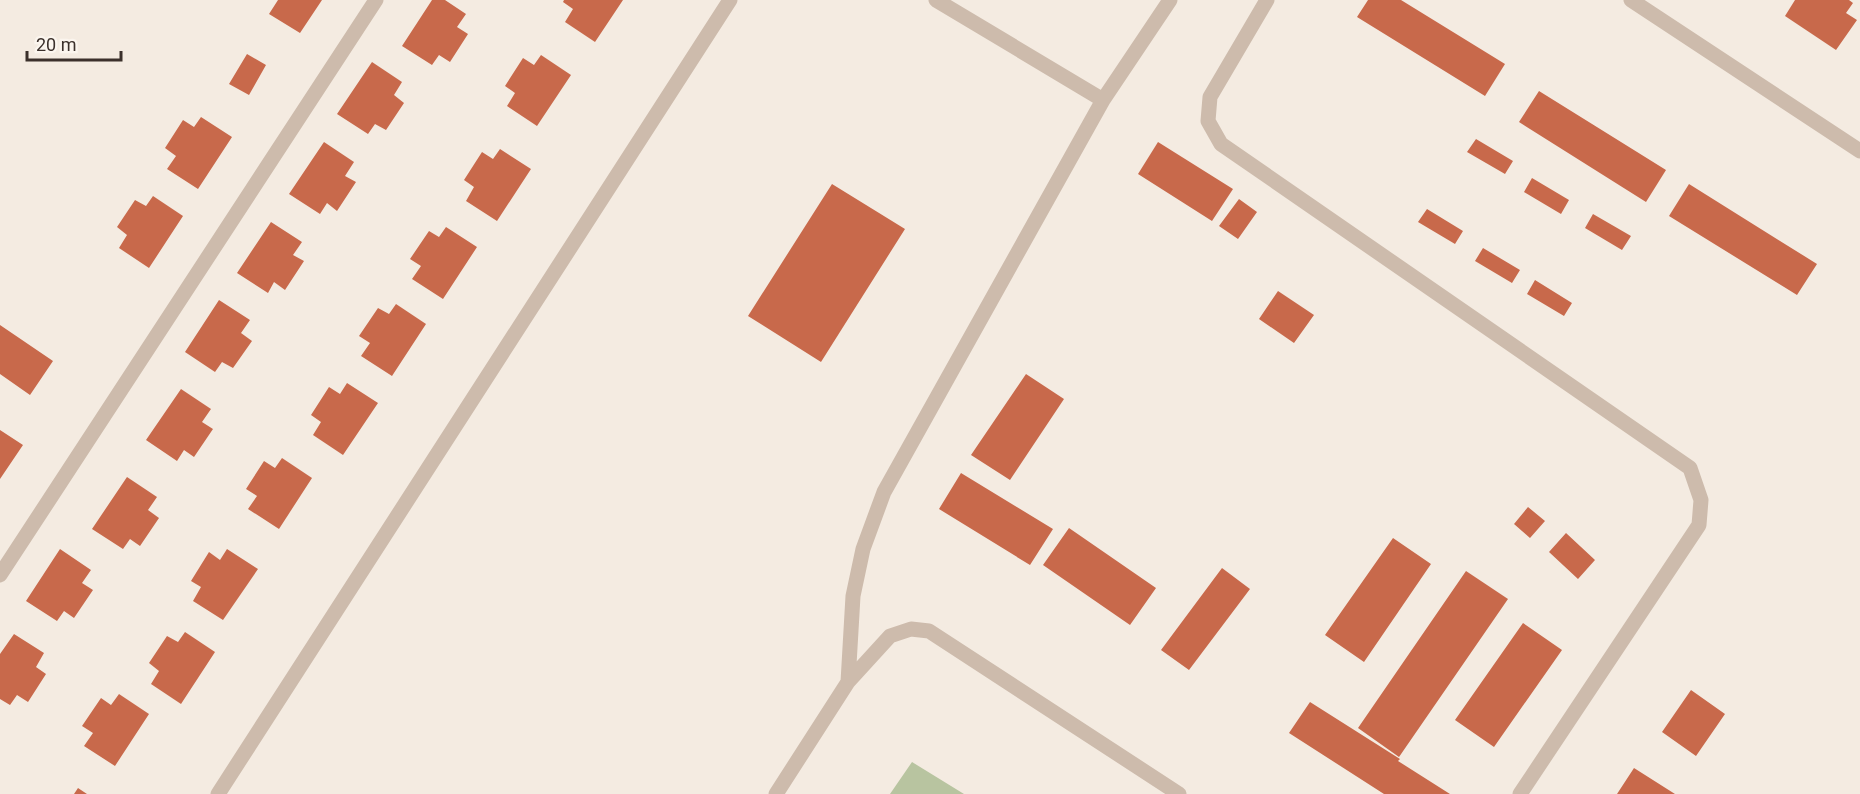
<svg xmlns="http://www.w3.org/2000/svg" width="1860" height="794" viewBox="0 0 1860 794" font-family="Roboto,sans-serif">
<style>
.green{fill:#b8c4a0}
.building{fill:#c8694b}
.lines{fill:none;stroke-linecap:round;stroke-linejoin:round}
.service{stroke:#cdbbac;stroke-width:15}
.minor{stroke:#cdbbac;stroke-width:15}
</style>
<rect width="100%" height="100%" fill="#f4ebe1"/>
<path class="green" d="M912,762l52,32h-74z"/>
<path class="building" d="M278,0h44l-22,33 -31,-19z
M432,0h13l21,14 -9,13 11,7 -18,28 -11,-7 -7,10 -30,-19z
M564,0h59l-28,42 -30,-20 8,-13 -10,-7z
M1368,0h33l104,64 -20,32 -128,-79z
M1795,0h54l4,3 -7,10 11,7 -21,30 -51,-34z
M247,54l19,11 -17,30 -20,-11z
M541,55l30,20 -34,51 -30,-20 8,-13 -10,-7 18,-28 11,7z
M372,62l30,20 -8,13 10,8 -18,27 -11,-6 -7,10 -31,-20z
M1539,91l127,79 -20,32 -127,-80z
M201,117l31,20 -34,52 -31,-20 9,-13 -11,-8 18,-28 11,7z
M1476,139l37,22 -8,13 -38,-22z
M324,142l30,20 -9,14 11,6 -19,29 -10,-8 -7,11 -31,-20z
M1158,142l75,47 -21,32 -74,-47z
M500,149l31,20 -34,52 -31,-20 8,-14 -10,-7 18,-28 11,7z
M1532,178l37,22 -8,14 -37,-22z
M832,184l73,45 -84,133 -73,-46z
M1689,184l128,80 -20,31 -128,-79z
M153,196l30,20 -34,52 -30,-20 8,-13 -10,-8 18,-27 11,6z
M1239,199l18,13 -19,27 -19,-13z
M1427,209l36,22 -8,13 -37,-22z
M1593,214l38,22 -9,14 -37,-22z
M271,222l31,20 -9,13 11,6 -19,29 -11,-8 -6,11 -31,-20z
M446,227l31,20 -34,52 -31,-20 9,-13 -11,-7 19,-28 10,6z
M1483,248l37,22 -8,13 -37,-22z
M1535,280l37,23 -8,13 -37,-22z
M1278,291l36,24 -20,28 -35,-24z
M219,300l31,20 -9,13 11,8 -19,27 -11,-6 -7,10 -30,-20z
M396,304l30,20 -34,52 -31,-20 9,-13 -11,-7 19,-28 11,6z
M0,325l53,36 -23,34 -30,-21z
M1026,374l38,25 -54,81 -39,-25z
M347,383l31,20 -35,52 -30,-20 8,-13 -10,-7 18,-28 11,7z
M181,389l30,20 -9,13 11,7 -19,28 -10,-7 -7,11 -31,-21z
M0,430l23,15 -23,34z
M282,458l30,20 -33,51 -31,-20 9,-13 -11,-7 18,-28 11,7z
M961,473l92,56 -23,36 -91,-56z
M127,477l30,20 -9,13 11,8 -19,28 -10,-7 -7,10 -31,-20z
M1528,507l17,14 -15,17 -16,-14z
M1069,528l87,60 -26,37 -87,-60z
M1566,533l29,27 -17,19 -29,-27z
M1393,538l38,26 -67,98 -39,-27z
M60,549l31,21 -9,13 11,7 -19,28 -10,-7 -7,10 -31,-20z
M227,549l31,20 -35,51 -30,-19 8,-14 -10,-6 18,-29 11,8z
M1222,568l28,21 -61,81 -28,-20z
M1466,571l42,28 -109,158 -41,-29z
M1523,623l39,27 -68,97 -39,-27z
M185,632l30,20 -34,52 -30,-20 8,-13 -10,-8 18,-27 11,6z
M14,634l30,19 -8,14 10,7 -18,28 -11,-7 -7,10 -10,-6v-45z
M1691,690l34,24 -29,42 -34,-24z
M119,694l30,20 -34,52 -31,-20 9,-13 -11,-7 19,-28 10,7z
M1310,702l90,57 -2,2 52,33h-66l-95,-61z
M1634,768l41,26h-58z
M78,788l9,6h-13z"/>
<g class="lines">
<path class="service" d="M936,0l167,100
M1267,0l-57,97 -2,24 13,23 469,324 11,32 -2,25 -179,269
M0,575l376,-575
M848,682l5,-86 10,-47 21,-57 219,-392 67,-100
M776,794l72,-112 42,-46 21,-7 18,2 250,163"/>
<path class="minor" d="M1631,0l229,151
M218,794l512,-794"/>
</g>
<path d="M27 51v9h94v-9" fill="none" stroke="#3b302b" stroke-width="3"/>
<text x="36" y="51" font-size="18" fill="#3b302b" stroke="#fbf5ee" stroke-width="4.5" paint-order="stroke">20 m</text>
</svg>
